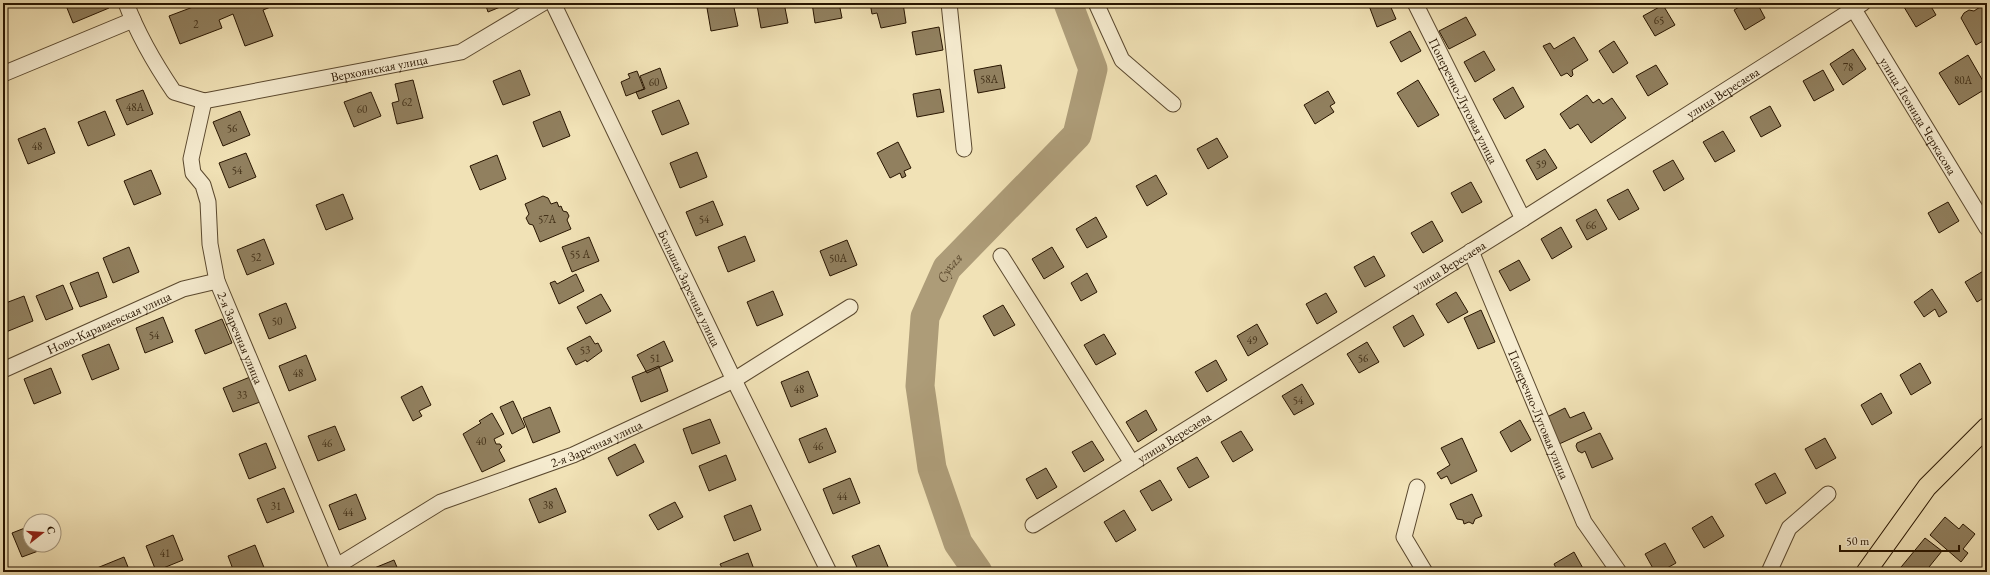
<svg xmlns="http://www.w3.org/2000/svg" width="1990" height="575" viewBox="0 0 1990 575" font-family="'EB Garamond',serif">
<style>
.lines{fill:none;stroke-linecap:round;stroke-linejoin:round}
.river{stroke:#ad9c78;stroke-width:29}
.building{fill:#91805f;stroke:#281500}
.minor-casing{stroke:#5a482e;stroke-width:17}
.major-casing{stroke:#281500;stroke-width:21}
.minor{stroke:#f6ecd0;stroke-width:15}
.major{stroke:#f1e2b6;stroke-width:19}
.labels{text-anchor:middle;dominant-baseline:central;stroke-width:3;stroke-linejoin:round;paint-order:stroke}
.number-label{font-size:11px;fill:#423018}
.street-label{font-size:13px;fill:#281500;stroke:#f6ecd0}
.water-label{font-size:14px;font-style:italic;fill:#5d4b30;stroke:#f6ecd0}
</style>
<rect width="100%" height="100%" fill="#f1e2b6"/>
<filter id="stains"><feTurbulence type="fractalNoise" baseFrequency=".005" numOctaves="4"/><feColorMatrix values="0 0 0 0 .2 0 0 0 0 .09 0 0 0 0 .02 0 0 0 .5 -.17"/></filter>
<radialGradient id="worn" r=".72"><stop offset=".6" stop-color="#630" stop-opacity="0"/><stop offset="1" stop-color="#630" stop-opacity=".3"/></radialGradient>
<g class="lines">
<path class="river" id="s1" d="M978,572l-20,-29 -26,-75 -12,-82 5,-69 22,-49 130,-133 16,-66 -25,-66"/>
</g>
<path class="building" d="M65,3h42l2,5 -36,15z
M192,3h89l-18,7 10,26 -28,10 -12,-32 -14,6 3,8 -42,16 -11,-28 24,-9z
M485,3h25l-22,9z
M733,3l5,23 -27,5 -4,-23z
M766,3h18l4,20 -27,5 -4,-23z
M812,3h27l3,15 -27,5z
M870,3h33l3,20 -25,5 -4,-15 -5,1z
M1368,3h21l7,16 -19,8z
M1746,3h11l8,15 -20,12 -11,-20z
M1911,3h18l7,12 -20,12 -12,-20z
M1982,3h5v40l-4,-2 -7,4 -15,-27 3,-5 5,-3 5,1 9,-6z
M1663,5l12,20 -20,11 -12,-20z
M1466,17l10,18 -27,14 -10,-18z
M939,27l4,23 -27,5 -4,-23z
M1410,31l11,20 -20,11 -11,-20z
M1574,37l14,23 -16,10 1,5 -2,2 -4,-4 -6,3 -18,-30 7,-3 4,6z
M1614,41l14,22 -15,10 -14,-22z
M1853,49l13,20 -23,16 -13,-21z
M1484,51l11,19 -20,12 -11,-20z
M1968,55l19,33 -28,17 -20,-32z
M1001,65l4,23 -27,5 -4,-23z
M1656,65l12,19 -20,12 -12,-20z
M660,68l7,20 -28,11 -3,-7 9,-3 -5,-13z
M520,70l10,25 -27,10 -10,-24z
M1823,70l11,20 -20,11 -11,-20z
M637,71l7,18 -18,7 -5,-14 9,-4 -2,-4z
M413,80l10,38 -26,6 -5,-21 7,-2 -4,-17z
M1418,80l21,35 -21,12 -21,-34z
M1513,87l11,20 -19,12 -12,-20z
M940,89l4,23 -27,5 -4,-23z
M143,90l10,24 -26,11 -11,-25z
M1328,91l7,12 -5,3 4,6 -19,12 -11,-19z
M371,92l10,24 -27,11 -10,-25z
M1587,95l6,8 6,-4 4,5 9,-6 14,20 -35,25 -13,-19 -8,5 -10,-15z
M679,100l10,24 -27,11 -10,-24z
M1770,106l11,20 -20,11 -11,-20z
M105,111l10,24 -27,11 -10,-24z
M240,111l10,24 -27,11 -10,-24z
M560,111l10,25 -27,11 -10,-25z
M45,128l10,25 -27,11 -10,-25z
M1723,131l12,20 -20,11 -12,-20z
M1217,138l11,19 -20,12 -11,-20z
M898,142l13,26 -7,3 2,5 -4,2 -2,-5 -10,5 -13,-25z
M1545,149l12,19 -20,12 -11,-20z
M697,152l10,25 -27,11 -10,-25z
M246,153l10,24 -27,11 -10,-25z
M497,155l9,24 -26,11 -10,-24z
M1673,160l11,19 -20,12 -11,-20z
M151,170l10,24 -27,11 -10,-24z
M1156,175l11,19 -20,12 -11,-20z
M1471,182l11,20 -20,11 -11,-20z
M1628,189l11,20 -20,11 -12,-20z
M343,194l10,25 -27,11 -10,-25z
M543,196l5,2 3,6 6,-2 2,5 2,-1 2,5 4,1 2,4 -2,4 4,9 -31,13 -7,-17 -4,-1 -3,-6 3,-4 -4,-10z
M713,201l10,24 -27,11 -10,-24z
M1948,202l11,19 -20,12 -11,-20z
M1596,209l11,20 -20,11 -11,-20z
M1096,217l11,20 -20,11 -11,-19z
M1432,221l11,20 -20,12 -12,-20z
M1561,227l11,20 -20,12 -11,-20z
M745,236l10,25 -27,11 -10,-25z
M589,237l10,24 -27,11 -10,-25z
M264,239l10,25 -27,11 -10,-25z
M847,240l10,25 -27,11 -10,-25z
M129,247l10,25 -26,11 -10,-25z
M1052,247l12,20 -20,12 -12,-20z
M1374,256l11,20 -20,11 -11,-20z
M1519,260l11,20 -20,11 -11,-20z
M1985,270l2,26 -10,6 -12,-20z
M98,272l9,25 -27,10 -10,-24z
M1087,273l10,19 -16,9 -10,-18z
M576,274l8,17 -25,13 -9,-21 5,-2 2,3z
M63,285l10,24 -27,11 -10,-24z
M1932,289l15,23 -8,5 -4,-8 -11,8 -10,-15z
M773,291l10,24 -26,11 -10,-24z
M1456,292l12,20 -20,11 -12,-19z
M1326,293l11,19 -20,12 -11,-20z
M601,294l10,17 -25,13 -9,-17z
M24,296l9,25 -27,11 -3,-9v-19z
M286,303l10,25 -27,11 -10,-25z
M1003,305l12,20 -21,11 -11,-20z
M1481,310l14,32 -17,7 -14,-31z
M1413,315l11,20 -20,12 -11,-20z
M163,317l10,25 -28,11 -9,-25z
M222,319l10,24 -27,11 -10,-24z
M1257,324l11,20 -20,12 -11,-20z
M1104,334l12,20 -20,11 -12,-20z
M590,336l5,8 3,-1 4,8 -15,11 -1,-2 -10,5 -9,-17z
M664,341l9,20 -26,12 -10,-18z
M1367,342l12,20 -20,11 -12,-19z
M109,344l10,25 -27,11 -10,-25z
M306,355l10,25 -27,11 -10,-25z
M1216,360l11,20 -20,12 -12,-20z
M1920,363l11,20 -20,12 -11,-20z
M659,366l9,25 -27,11 -9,-25z
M51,368l10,25 -27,11 -10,-25z
M808,371l10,25 -27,11 -10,-25z
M250,377l10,25 -27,10 -10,-24z
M1302,384l12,20 -20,11 -12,-19z
M422,386l9,19 -12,6 3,5 -9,5 -12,-24z
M1881,393l11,20 -20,12 -11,-20z
M513,401l12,26 -13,7 -12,-27z
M550,407l10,25 -27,11 -10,-25z
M1565,408l5,10 14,-6 8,17 -35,16 -12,-27z
M1146,410l11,20 -19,12 -12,-20z
M492,413l12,21 -10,5 2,5h4l2,3 -3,3 6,11 -23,11 -19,-38 18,-11 -2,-2z
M710,419l10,24 -28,11 -9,-25z
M1520,420l11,20 -20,12 -11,-20z
M335,426l10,24 -27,11 -10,-25z
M826,428l10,24 -27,11 -10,-24z
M1241,431l12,19 -20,12 -12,-20z
M1600,433l13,26 -21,9 -7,-17 -3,2 -4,-2 -2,-5 1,-3z
M1462,438l15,33 -26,13 -4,-8 -6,3 -4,-6 13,-8 -9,-17z
M1825,438l11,20 -20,11 -11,-20z
M1092,441l12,19 -20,12 -12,-20z
M266,443l10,25 -27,11 -10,-25z
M635,444l9,18 -27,14 -9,-18z
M726,455l10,25 -27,11 -10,-25z
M1197,457l12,20 -20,11 -12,-20z
M1046,468l11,19 -20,12 -11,-20z
M1775,473l11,20 -20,11 -11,-20z
M850,478l10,25 -27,11 -10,-25z
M1160,480l12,20 -20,11 -12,-20z
M284,488l10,24 -27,11 -10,-24z
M556,488l10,24 -27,11 -10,-24z
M356,494l10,25 -27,11 -10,-25z
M1472,494l10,22 -7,3 -2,5 -4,-2 -5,2 -1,-4 -6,-1 -7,-15z
M675,502l8,15 -25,13 -9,-15z
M751,505l10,25 -27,11 -10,-25z
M1124,510l12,20 -20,12 -12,-20z
M1712,516l12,20 -20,12 -12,-20z
M1945,517l14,12 4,-5 12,10 -12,15 5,4 -7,9 -31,-27z
M30,526v19h18l1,2 -27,10 -10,-24z
M173,535l10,25 -27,11 -10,-25z
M1925,538l17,13 -17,21h-28z
M1665,543l11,20 -16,9h-5l-10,-18z
M255,545l10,25 -5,2h-26l-6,-16z
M879,545l10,24 -7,3h-23l-7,-16z
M1574,552l11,20h-27l-4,-8z
M748,553l7,19h-31l-4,-8z
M124,557l6,15h-31l-2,-4z
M394,560l5,12h-31l-1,-1z"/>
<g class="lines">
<defs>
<g id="minor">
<path id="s2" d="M126,3c12,32 29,61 48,89l30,9 257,-49 82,-49"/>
<path id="s3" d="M553,3l181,377 95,192"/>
<path d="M949,3l15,146"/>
<path d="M1096,3l26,57 51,44"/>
<path id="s4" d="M1415,3l108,216"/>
<path id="s5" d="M1850,3l137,225"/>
<path d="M3,74l130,-54"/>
<path id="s6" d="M204,101l-13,58 2,14 10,12 5,17 2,42 7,37 122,291"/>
<path id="s7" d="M1471,251l113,271 35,50"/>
<path d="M1001,256l131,207"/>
<path id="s8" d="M3,370l180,-81 34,-8"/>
<path d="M1417,487l-13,50 21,35"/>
<path id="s9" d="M1033,525l490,-306 340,-216"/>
<path id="s10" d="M337,566l104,-64 132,-47 161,-75 116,-73"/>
<path d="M1769,572l20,-44 39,-34"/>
</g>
<path id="major" d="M1866,572l61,-85 60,-60"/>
</defs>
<use href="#minor" class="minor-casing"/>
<use href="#major" class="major-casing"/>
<use href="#minor" class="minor"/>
<use href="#major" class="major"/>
</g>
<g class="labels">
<g class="number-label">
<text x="1659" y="20">65</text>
<text x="196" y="24">2</text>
<text x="1848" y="67">78</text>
<text x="989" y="79">58А</text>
<text x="1963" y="80">80А</text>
<text x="654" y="82">60</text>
<text x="407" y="102">62</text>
<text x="135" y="107">48А</text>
<text x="362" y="109">60</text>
<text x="232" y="128">56</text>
<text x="37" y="146">48</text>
<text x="1541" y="164">59</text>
<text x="237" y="170">54</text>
<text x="547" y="219">57А</text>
<text x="704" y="219">54</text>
<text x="1591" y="225">66</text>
<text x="580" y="254">55 А</text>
<text x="256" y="257">52</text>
<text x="838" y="258">50А</text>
<text x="277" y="321">50</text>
<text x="154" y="335">54</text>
<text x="1252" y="340">49</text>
<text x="585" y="350">53</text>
<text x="655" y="358">51</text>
<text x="1363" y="358">56</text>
<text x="298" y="373">48</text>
<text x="799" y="389">48</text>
<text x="242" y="395">33</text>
<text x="1298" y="400">54</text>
<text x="481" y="441">40</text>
<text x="327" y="443">46</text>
<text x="818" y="446">46</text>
<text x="842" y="496">44</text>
<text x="548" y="505">38</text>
<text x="276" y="506">31</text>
<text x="348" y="512">44</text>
<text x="165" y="553">41</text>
</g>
<g class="street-label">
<text stroke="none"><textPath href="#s2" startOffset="311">Верхоянская улица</textPath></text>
<text stroke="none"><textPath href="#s9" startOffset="814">улица Вересаева</textPath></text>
<text stroke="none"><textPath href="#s4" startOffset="109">Поперечно-Луговая улица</textPath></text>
<text stroke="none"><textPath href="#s5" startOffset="132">улица Леонида Черкасова</textPath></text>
<text stroke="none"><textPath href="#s9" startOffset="490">улица Вересаева</textPath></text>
<text stroke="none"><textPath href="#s3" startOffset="316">Большая Заречная улица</textPath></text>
<text stroke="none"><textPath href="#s8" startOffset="116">Ново-Караваевская улица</textPath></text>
<text stroke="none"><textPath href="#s6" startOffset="248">2-я Заречная улица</textPath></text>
<text stroke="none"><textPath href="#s7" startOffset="177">Поперечно-Луговая улица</textPath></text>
<text stroke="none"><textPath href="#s9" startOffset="166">улица Вересаева</textPath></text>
<text stroke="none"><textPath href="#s10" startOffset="288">2-я Заречная улица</textPath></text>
</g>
<g class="water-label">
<text stroke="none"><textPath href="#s1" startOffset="322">Сухая</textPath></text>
</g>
</g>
<rect width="1990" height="575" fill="none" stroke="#f1e2b6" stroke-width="16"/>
<rect x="4" y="4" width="1982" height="567" fill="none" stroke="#281500" stroke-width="2"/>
<rect x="8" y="8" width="1974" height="559" fill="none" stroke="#281500"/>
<g transform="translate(42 533) rotate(73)"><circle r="19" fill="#f6ecd0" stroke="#a4967d"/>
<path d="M0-3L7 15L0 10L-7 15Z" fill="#8f2418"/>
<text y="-6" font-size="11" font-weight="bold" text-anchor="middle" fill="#281500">С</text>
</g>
<path d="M1840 545v6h119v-6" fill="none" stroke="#281500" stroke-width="2"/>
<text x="1846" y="545" font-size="12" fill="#281500" stroke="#f6ecd0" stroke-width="3" paint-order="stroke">50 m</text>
<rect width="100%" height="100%" filter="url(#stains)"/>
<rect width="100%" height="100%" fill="url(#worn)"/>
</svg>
